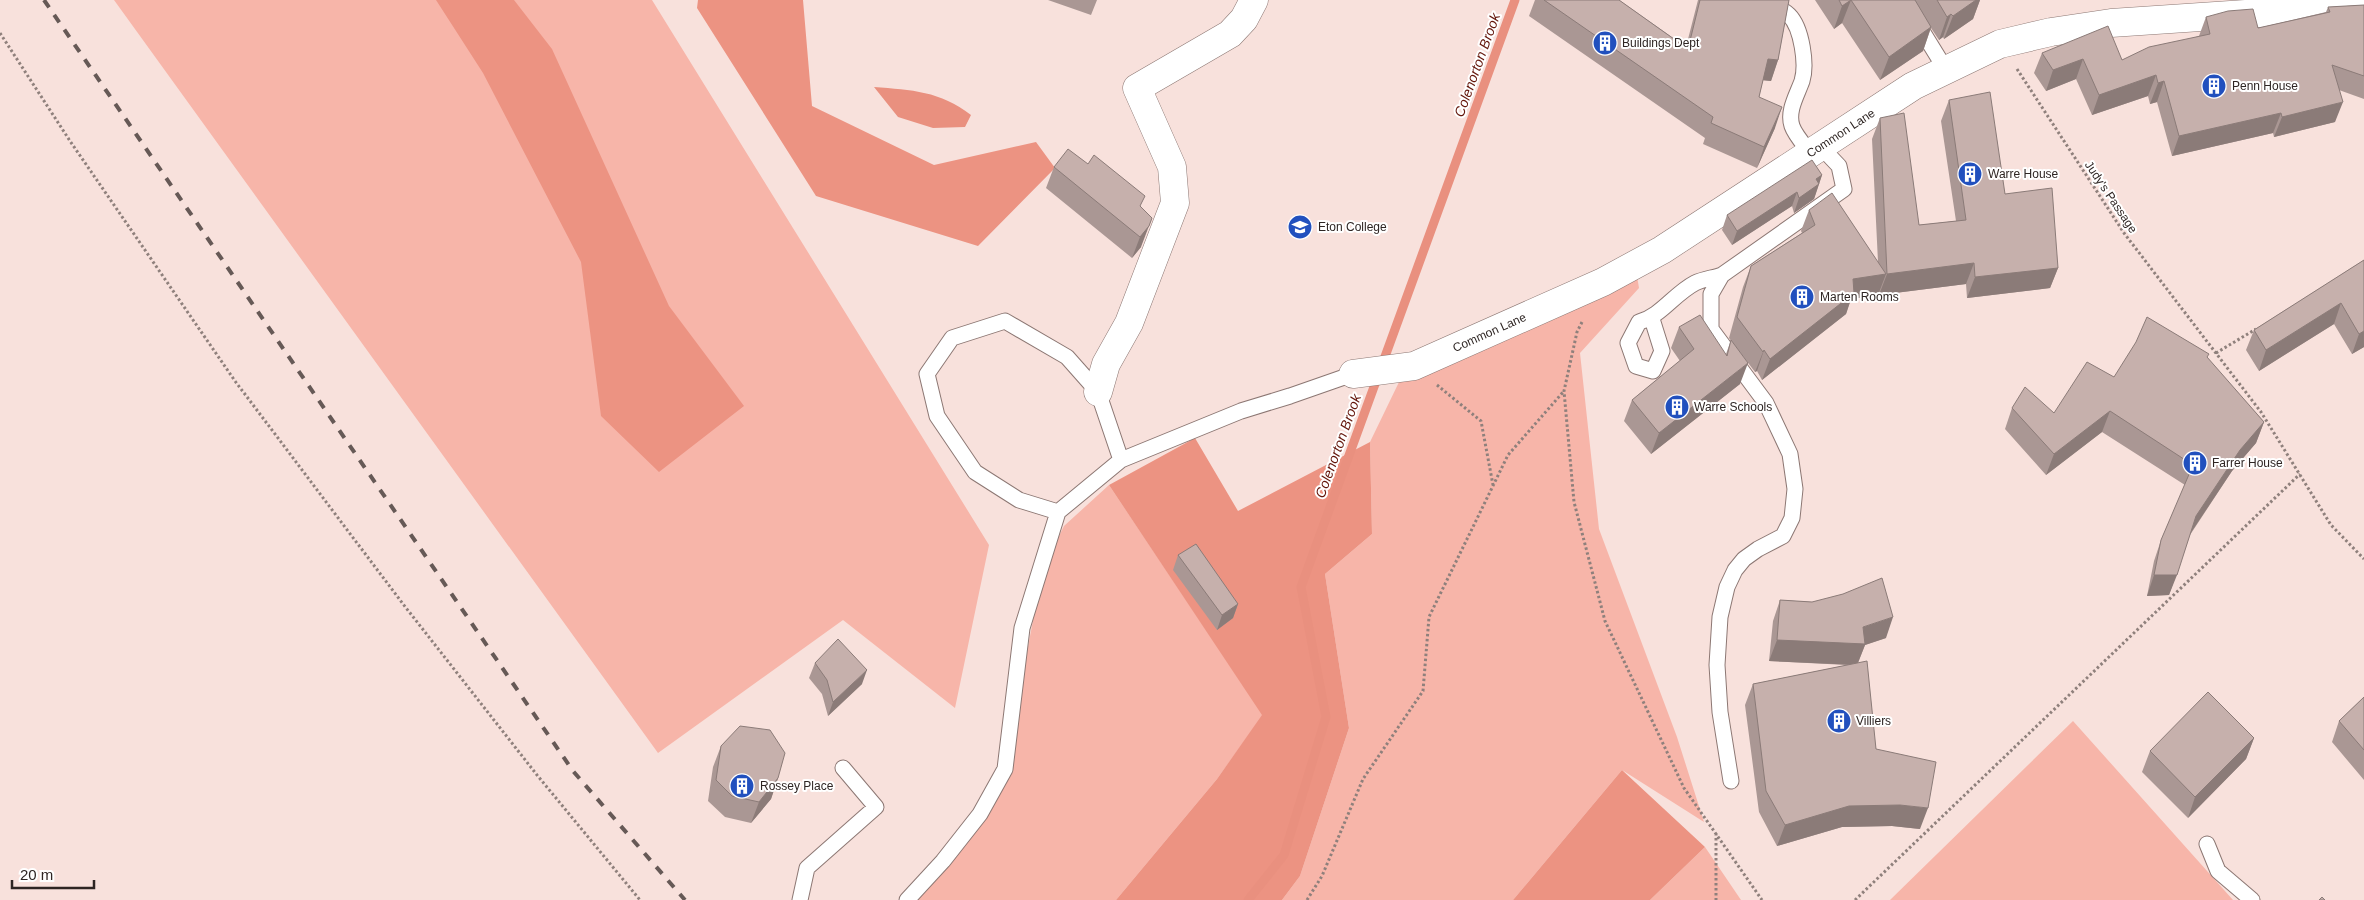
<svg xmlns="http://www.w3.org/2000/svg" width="2364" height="900" viewBox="0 0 2364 900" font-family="Helvetica,sans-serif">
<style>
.green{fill:#f7b5a9}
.forest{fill:#ec9382}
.water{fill:#e9907f}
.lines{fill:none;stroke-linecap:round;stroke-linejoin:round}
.stream{stroke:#e9907f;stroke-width:9}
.service-casing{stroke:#8c7773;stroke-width:17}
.minor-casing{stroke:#8c7773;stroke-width:29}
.path{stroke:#8f807c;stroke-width:3;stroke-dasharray:2.5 2.5;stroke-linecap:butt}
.service{stroke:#fff;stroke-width:15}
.minor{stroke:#fff;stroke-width:28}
.rail{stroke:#665956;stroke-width:4;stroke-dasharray:9 9;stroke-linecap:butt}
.wall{fill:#aa9794}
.shaded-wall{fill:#8b7b78}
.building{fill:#c6b0ac;stroke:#8b7b78}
.labels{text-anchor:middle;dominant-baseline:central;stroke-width:4;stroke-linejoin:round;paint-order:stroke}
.poi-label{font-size:12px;fill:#2e2523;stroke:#fff;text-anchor:start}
.street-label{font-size:12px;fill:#2e2523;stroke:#fff}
.water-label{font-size:14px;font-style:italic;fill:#64160b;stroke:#fff}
</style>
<rect width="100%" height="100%" fill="#f8e1dc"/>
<path class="green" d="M114,0h538l337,545 -34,163 -112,-88 -185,133z
M1637,276l2,12 -59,65 19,176 78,208 27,85 -82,-52 -109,130h-231l18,-24 49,-148 -24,-154 47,-40 -2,-92 30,-62z
M1109,485l154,230 -46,64 -101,121h-208l95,-122 40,-210 21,-42z
M2073,721l160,179h-343z
M1705,847l36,53h-91z"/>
<path class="forest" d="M436,0h78l38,49 117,257 75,100 -85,66 -58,-56 -20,-154 -98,-189z
M698,0h105l9,106 122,59 102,-23 19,26 -77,78 -162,-50 -119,-188z
M1195,438l43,73 132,-69 2,92 -47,40 24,154 -49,148 -18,24h-166l101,-121 45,-64 -153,-230z
M1622,770l83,77 -55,53h-137z"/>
<path class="water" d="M874,87c38,3 66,4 97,28l-6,12 -32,1 -35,-11z"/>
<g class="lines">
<path class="stream" d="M1248,900l36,-45 42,-138 -25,-130 214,-587"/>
<defs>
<path id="service" d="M1750,0c12,4 30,6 39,15 13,13 18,50 13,66 -5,14 -15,30 -10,45 3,9 13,20 19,28
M1903,0l43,70
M1652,319l10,32 -9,20 -17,-5 -8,-23 11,-21c22,-6 35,-28 56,-39 8,-4 18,-5 27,-8
M1121,460l-23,-68 -31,-35 -62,-36 -53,17 -25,36 10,42 38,56 44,28 39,12 63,-52 120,-49 49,-15 63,-22
M1731,781l-11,-69 -3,-47 3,-48 7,-30 8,-17 9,-11 14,-10 25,-13 9,-18 3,-29 -5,-35 -24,-51 -55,-74v-35l11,-19 122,-86 -5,-23 -18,-19
M2207,844l11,27 34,29
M800,900l7,-32 69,-61 -33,-39
M907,900l36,-39 37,-47 25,-45 17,-141 36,-116"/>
<g id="minor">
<path id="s1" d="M1353,374l61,-8 189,-84 59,-32 251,-164 87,-42 51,-12 60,-9 149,-10 104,-2"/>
<path d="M1098,392l8,-28 23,-41 46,-120 -3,-36 -35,-79 93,-54 14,-15 10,-19"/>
</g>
</defs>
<use href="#service" class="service-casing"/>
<use href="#minor" class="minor-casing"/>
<path class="path" d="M0,33l70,108 165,240 168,223 134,171 103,125
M2017,69l107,164 137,179 70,113 33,34
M1582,322l-5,10 -13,59 10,111 31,119 79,167 78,112
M2216,353l40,-24
M1437,385l44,36 12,64
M1716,833v67
M1307,900l15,-24 41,-97 60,-88 6,-74 79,-162 56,-64
M1855,900l445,-426"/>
<use href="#service" class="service"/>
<use href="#minor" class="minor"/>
<path class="rail" d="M44,0l529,771 112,129"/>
</g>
<path class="wall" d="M1048,0h49l-6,15z
M1535,0h84l67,47 12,-47h91l-11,60 -7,21 -8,-1 -4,17 16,31 -18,40 -54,-24 2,-6 -176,-122z
M1815,0h165l-7,19 -29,20 -1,-2 -4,3 -8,-12 -8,23 -43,29 -38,-57 -8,6z
M2364,5v94l-25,-9 -4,32 -61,15 -1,-4 -101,23 -15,-54 -7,2 -2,-8 -56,19 -16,-36 -30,12 -12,-18 8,-20 80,7 77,-24 7,-19 52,11 68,-16 2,-5z
M1949,100l56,94 53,74 -8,20 -83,10 -1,-14 -87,11v-2l-1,2 -27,4 -5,15 -84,66 -5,-9 -2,1 -26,-34 14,-51 8,-21 51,-33 -1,-2 8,-21 69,52 -6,-123 8,-21 39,107 37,-4 -15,-100z
M1054,167l87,40v40l-9,11 -86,-70z
M1822,175l-8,24 -20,14 -2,-7 -60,39 -10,-15 5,-15z
M2364,260v87l-12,7 -18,-30 -75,47 -13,-21 8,-20z
M1679,327l47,27 5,-14 9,44 -89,70 -27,-33 8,-21 48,-39 -9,-13z
M2207,358l57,64 -8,21 -24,28 -42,64 -21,60 -22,1 7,-35 7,-21 24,-55 -83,-53 -56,43 -41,-46 7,-21 42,5 60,-36z
M1178,555l60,49 -5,14 -16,12 -44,-60z
M1780,600l32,2 74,36 -21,7 -7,18 18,86 44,80 -28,-3 -50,1 -65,19 -18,-34 -14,-107 8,-21 94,-19 -78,-4 4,-40z
M815,663l47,21 -34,32 -6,-22 -13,-16z
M2364,697v83l-32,-38 7,-21z
M2254,738l-8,21 -58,59 -46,-46 8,-21z
M721,746l57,32 -7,21 -20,24 -26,-6 -17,-16 5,-34z"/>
<path class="shaded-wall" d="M1851,0l-9,23 -8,6 8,-23z
M1976,0h4l-7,19 -29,20 9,-23z
M1951,14l-8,23 -4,3 8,-23z
M1931,27l-8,24 -43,29 9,-23z
M1768,59l10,1 -7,21 -11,-1z
M2083,59l-7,20 -30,12 7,-21z
M2156,75l-8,21 -56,19 7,-20z
M2164,81l-7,21 -7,2 8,-21z
M2343,102l-8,20 -61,15 8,-20z
M1782,107l-7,21 -18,40 7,-21z
M2281,113l-8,20 -101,23 7,-20z
M1822,175l-8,24 -20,14 5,-15 17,-19z
M1797,192l-5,14 -60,39 5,-14z
M1152,218l-11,29 -9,11 8,-21z
M1974,263l-8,21 -87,11 8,-21z
M2058,268l-8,20 -83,10 8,-21z
M1886,274l-8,21 -27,4 -5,15 -84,66 8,-21 83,-80z
M2341,303l-7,21 -75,47 7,-21z
M2364,331v16l-12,7 7,-20z
M1764,350l-7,21 -2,1 8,-20z
M1748,363l-8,21 -89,70 8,-21z
M2110,411l-8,21 -56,43 8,-21z
M2264,422l-8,21 -24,28 -44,66 8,-21 44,-66z
M2154,575h23l-8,20 -22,1z
M1238,604l-5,14 -16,12 5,-15z
M1893,617l-7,21 -21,7 -8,20 -88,-4 8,-21 86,-13z
M867,670l-5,14 -34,32 5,-14z
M2254,738l-8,21 -58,59 7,-21z
M778,778l-7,21 -20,24 8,-21z
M1900,805l28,3 -8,21 -28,-3 -50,1 -65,19 8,-21 64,-19z"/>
<path class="building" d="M1544,0h75l69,49 12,-49h89l-11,60 -10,-1 -9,38 23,10 -18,40 -53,-24 2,-6z
M1839,0h76l16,27 -42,30 -38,-57 -9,6z
M1937,0h39l-23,16 -2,-2 -4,3z
M2364,5v71l-32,-11 11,37 -61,15 -1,-4 -102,23 -15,-55 -6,2 -2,-8 -57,20 -16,-36 -30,11 -11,-17 66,-27 14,34 27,-13 61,-13 -4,-17 22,-6 25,-2 5,19 72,-16 -2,-5z
M1990,92l15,102 47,-6 6,80 -83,9 -1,-14 -87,11 -7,-156 24,-5 15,112 47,-5 -17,-120z
M1068,149l20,15 6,-9 51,41 -5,10 12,12 -3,8 -9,11 -86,-70z
M1812,160l10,15 -6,4 3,5 -20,14 -2,-6 -60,39 -10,-16z
M1832,193l54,81 -33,5 1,14 -84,66 -6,-9 -1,2 -26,-35 14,-51 64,-41 -6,-15z
M2364,260v71l-5,3 -18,-31 -75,47 -12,-20z
M1700,315l27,41 4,-16 17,23 -89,70 -27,-33 62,-51 -15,-22z
M2147,317l62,37 -2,3 57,65 -24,28 -44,66 -19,59h-23l7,-35 32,-75 -83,-54 -56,43 -42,-46 13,-21 29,26 33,-51 27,15 22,-35z
M1196,544l42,60 -16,11 -44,-60z
M1882,578l11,39 -30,10 2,17 -88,-4 3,-40 32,2 31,-8z
M838,639l29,31 -34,32 -6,-22 -12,-17z
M1867,661l9,88 60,13 -8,46 -28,-3 -51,1 -64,19 -19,-34 -13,-107z
M2208,692l46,46 -59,59 -45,-46z
M2364,697v53l-25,-29z
M740,726l30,4 15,23 -7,25 -19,24 -27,-6 -16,-16 5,-34z
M2322,897l3,3h-6z"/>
<defs>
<symbol id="building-disc" viewBox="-11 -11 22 22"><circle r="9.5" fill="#2150be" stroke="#fff"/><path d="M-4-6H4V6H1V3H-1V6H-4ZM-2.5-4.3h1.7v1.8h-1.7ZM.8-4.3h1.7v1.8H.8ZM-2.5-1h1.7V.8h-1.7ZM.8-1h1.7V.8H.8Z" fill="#fff"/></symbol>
<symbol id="school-disc" viewBox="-11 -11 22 22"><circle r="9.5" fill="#2150be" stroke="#fff"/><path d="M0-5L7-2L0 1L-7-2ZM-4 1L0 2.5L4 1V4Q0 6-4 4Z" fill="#fff"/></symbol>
</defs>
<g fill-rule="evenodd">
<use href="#building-disc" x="1591" y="29" width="28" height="28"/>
<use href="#building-disc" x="2200" y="72" width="28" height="28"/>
<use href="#building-disc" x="1956" y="160" width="28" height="28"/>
<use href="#school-disc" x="1286" y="213" width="28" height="28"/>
<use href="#building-disc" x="1788" y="283" width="28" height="28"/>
<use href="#building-disc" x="1663" y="393" width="28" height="28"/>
<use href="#building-disc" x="2181" y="449" width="28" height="28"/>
<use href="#building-disc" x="1825" y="707" width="28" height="28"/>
<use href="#building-disc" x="728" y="772" width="28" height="28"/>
</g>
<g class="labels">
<g class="poi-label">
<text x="1622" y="43">Buildings Dept</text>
<text x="2232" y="86">Penn House</text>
<text x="1988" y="174">Warre House</text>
<text x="1318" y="227">Eton College</text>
<text x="1820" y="297">Marten Rooms</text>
<text x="1694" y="407">Warre Schools</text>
<text x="2212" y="463">Farrer House</text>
<text x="1856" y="721">Villiers</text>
<text x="760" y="786">Rossey Place</text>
</g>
<g class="street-label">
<text stroke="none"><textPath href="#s1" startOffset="549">Common Lane</textPath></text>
<text transform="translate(2111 197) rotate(56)">Judy's Passage</text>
<text stroke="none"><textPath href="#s1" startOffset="144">Common Lane</textPath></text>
</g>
<g class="water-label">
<text transform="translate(1477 65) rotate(-70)">Colenorton Brook</text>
<text transform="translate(1338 446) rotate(-70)">Colenorton Brook</text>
</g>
</g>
<path d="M12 880v8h82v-8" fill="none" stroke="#2e2523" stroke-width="2.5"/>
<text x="20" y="880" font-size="15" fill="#2e2523" stroke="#ffffff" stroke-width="4" paint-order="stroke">20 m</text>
</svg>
